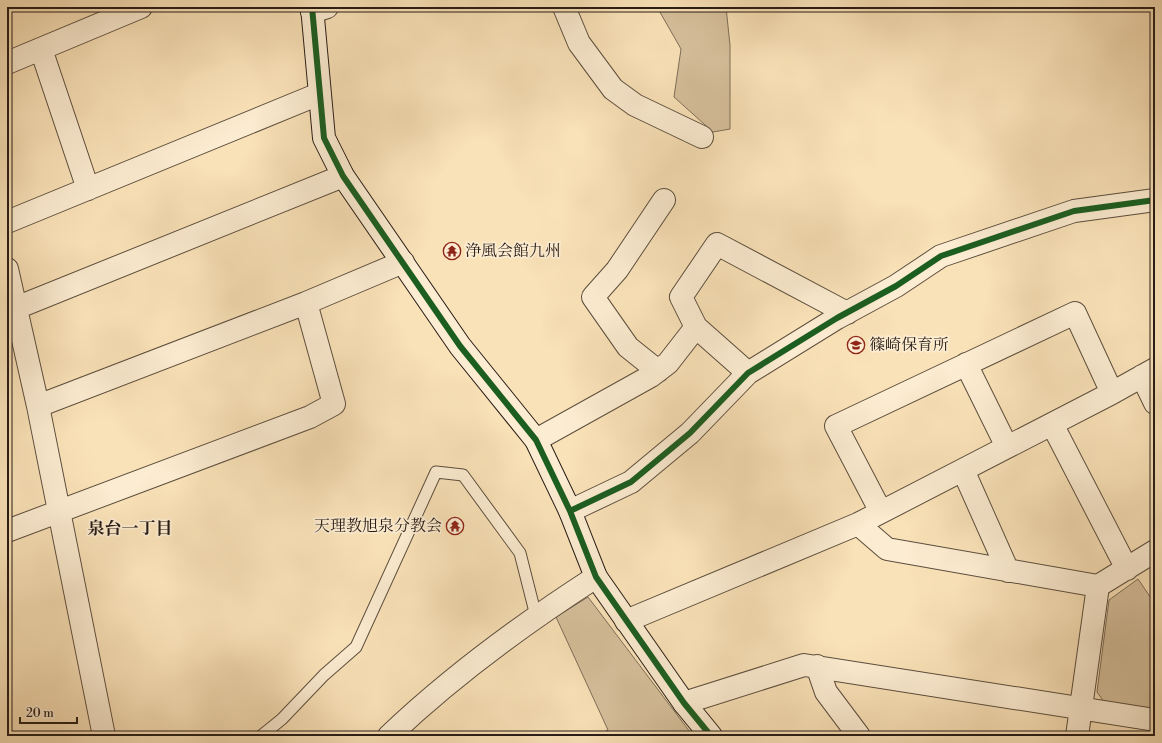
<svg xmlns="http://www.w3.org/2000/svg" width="1162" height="743" viewBox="0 0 1162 743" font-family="'Libre Bodoni','Noto Serif JP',serif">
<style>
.green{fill:#d6c09c;stroke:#7e6e59}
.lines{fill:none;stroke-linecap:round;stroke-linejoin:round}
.lane-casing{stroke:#5c4e3e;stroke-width:13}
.street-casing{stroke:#5c4e3e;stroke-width:24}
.secondary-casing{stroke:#271c16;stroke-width:24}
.lane{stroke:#fcecd1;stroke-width:11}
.street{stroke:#fcecd1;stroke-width:22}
.secondary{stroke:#fcecd1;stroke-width:22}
.cycleway-casing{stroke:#fcecd1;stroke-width:8}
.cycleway{stroke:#1b5e20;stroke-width:6}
.labels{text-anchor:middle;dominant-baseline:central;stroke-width:3.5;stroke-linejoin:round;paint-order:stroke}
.poi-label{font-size:16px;fill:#271c16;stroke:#fcecd1;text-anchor:start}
.neighbourhood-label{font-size:17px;font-weight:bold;fill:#271c16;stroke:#fcecd1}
</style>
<rect width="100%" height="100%" fill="#fae2b8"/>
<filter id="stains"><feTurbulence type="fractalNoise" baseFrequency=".005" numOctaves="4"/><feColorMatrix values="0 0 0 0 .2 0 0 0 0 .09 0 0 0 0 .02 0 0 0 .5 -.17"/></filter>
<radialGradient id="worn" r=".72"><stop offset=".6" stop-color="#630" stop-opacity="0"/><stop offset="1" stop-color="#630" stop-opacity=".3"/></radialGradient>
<path class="green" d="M657,7h69l4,38v84l-17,3 -39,-35 7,-48z
M1138,579l17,25v106l-51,-8 -7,-10 12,-92z
M588,597l105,139h-98l13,-6 -52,-113z"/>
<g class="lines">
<defs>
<path id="lane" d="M261,736l21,-17 42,-44 32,-28 80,-175 27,3 57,78 16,63"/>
<path id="street" d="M564,7l15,36 34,46 22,16 67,32
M312,12l15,-5
M41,49l47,140
M7,63l134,-56
M7,222l312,-128
M7,269l31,137 66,330
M16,308l327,-132
M966,364l41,83
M658,371l-30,-24 -35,-50 24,-27 47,-70
M748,373l-52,-46 -15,-30 36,-53 130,69
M1142,376l13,27
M38,406l268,-103 97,-41
M1052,424l75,145
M536,440l115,-64 17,-13 28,-36
M963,470l45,101
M570,511l61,-29 59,-49 58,-60 89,-55 59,-32 45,-30 133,-45 81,-11
M881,512l-45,-86 239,-113 37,80
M858,524l29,25 211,37 57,-35
M7,531l303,-114 24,-13 -28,-101
M626,621l232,-97 254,-131 43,-24
M817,666l9,26 33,44
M684,703l120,-38 351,55
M389,736c63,-60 134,-112 207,-159
M1077,736l21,-150"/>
<path id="secondary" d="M312,7l12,131 19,38 117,170 76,94 34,71 26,66 88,126 27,33"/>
</defs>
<use href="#lane" class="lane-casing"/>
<use href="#street" class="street-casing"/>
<use href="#secondary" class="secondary-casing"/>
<use href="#lane" class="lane"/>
<use href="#street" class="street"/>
<use href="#secondary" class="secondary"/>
<defs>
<path id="cycleway" d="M312,7l12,131 19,38 117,170 76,94 34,71 26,66 88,126 27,33
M570,511l61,-29 59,-49 58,-60 89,-55 59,-32 45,-30 133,-45 81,-11"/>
</defs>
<use href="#cycleway" class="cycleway-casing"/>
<use href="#cycleway" class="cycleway"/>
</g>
<defs>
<symbol id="temple-ring" viewBox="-11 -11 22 22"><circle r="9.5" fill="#fcecd1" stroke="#8f2418" stroke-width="1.5"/><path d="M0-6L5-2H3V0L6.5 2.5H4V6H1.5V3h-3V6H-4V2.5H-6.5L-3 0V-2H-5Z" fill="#8f2418"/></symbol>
<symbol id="school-ring" viewBox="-11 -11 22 22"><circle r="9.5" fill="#fcecd1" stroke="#8f2418" stroke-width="1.5"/><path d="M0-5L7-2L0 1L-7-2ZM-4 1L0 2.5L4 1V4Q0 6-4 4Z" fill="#8f2418"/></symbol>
</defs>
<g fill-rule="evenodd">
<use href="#temple-ring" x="442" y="241" width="20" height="20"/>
<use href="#school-ring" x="846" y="335" width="20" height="20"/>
<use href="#temple-ring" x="445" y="516" width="20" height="20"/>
</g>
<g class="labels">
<g class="poi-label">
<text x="465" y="251">浄風会館九州</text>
<text x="869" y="345">篠崎保育所</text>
<text x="442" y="526" text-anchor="end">天理教旭泉分教会</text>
</g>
<g class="neighbourhood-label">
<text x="130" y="529">泉台一丁目</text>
</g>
</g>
<rect width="1162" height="743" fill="none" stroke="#fae2b8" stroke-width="24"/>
<rect x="8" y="8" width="1146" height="727" fill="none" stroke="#271c16" stroke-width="2"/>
<rect x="12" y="12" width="1138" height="719" fill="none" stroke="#271c16"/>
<path d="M20 717v6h57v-6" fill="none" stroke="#271c16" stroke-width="2"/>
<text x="26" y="717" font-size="12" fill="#271c16" stroke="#fcecd1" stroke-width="3" paint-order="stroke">20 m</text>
<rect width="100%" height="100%" filter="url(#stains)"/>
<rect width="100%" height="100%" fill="url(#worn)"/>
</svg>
